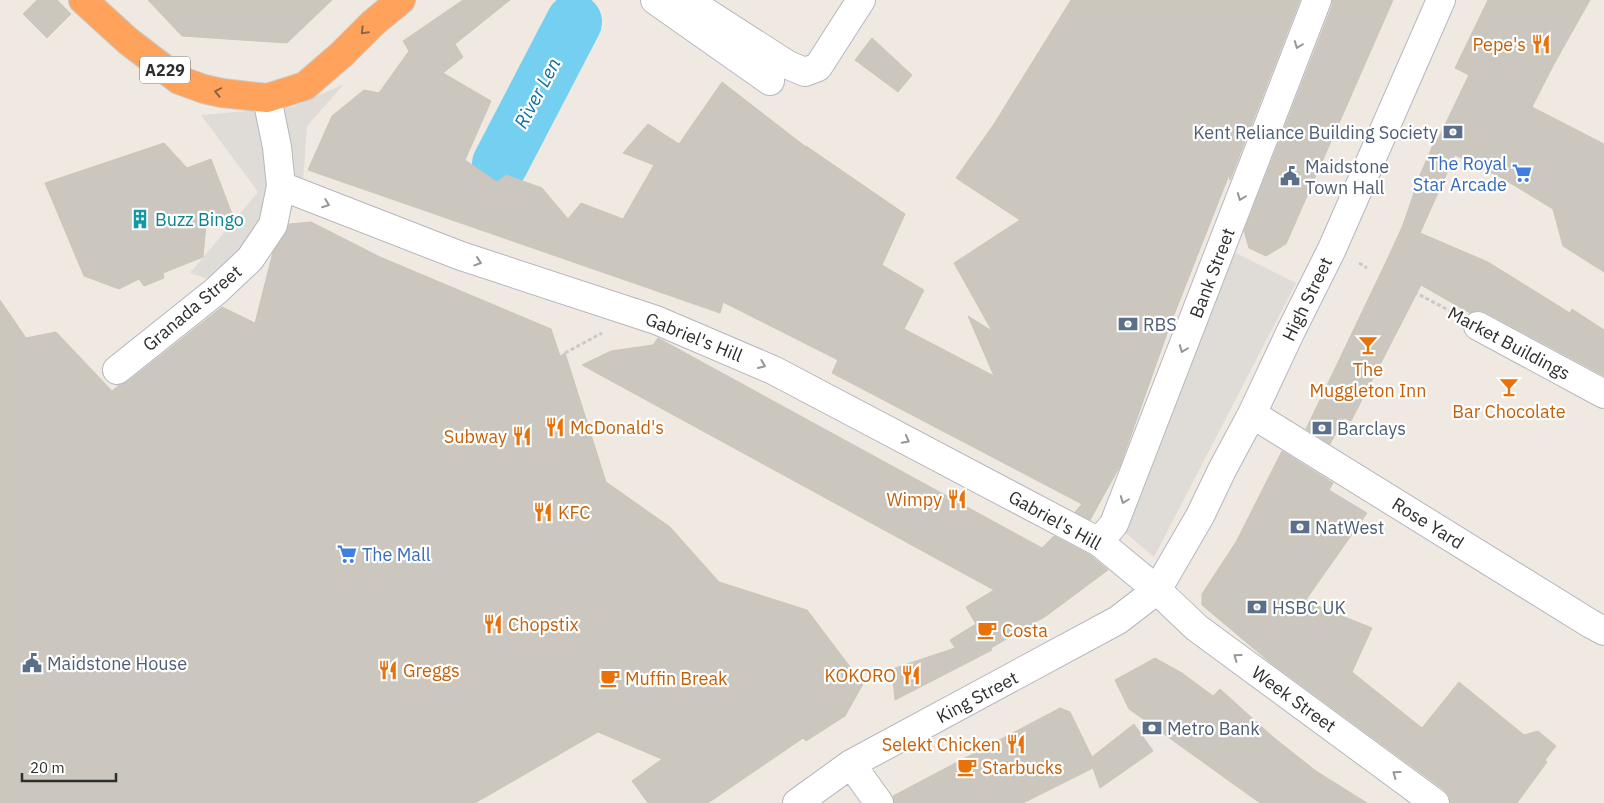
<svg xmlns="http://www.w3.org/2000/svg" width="1604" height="803" viewBox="0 0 1604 803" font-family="'IBM Plex Sans',sans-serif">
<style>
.plaza{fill:#dfdcd8}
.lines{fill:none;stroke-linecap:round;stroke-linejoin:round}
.river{stroke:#75cff0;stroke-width:56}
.building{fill:#cbc7bf;stroke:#cbc5ba}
.minor-casing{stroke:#b4b7c1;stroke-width:30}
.highway-casing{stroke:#c9c9c9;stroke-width:30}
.path{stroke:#c9c9c9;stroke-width:3;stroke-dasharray:4 2.5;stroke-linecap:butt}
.minor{stroke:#fff;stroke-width:28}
.highway{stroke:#ffa35c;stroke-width:28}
.oneway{stroke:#8c6343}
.oneway2{stroke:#969696}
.labels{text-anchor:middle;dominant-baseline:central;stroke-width:4.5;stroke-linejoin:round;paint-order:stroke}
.shield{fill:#fff;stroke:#6d6d6d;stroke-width:1}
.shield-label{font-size:16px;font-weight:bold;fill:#2e2e2e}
.food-label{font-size:18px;fill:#c56008;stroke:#fff;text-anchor:start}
.service-label{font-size:18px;fill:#4e5e75;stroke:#fff;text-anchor:start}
.shop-label{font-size:18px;fill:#366cbe;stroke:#fff;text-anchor:end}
.culture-label{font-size:18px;fill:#0d838f;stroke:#fff;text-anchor:start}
.street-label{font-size:18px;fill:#2e2e2e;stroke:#fff}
.water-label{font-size:19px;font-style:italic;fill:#0d6fa3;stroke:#fff}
</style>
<rect width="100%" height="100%" fill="#efe9e1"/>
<path class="plaza" d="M344,84l-37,42 -5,68 -21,30 -58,60 -33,-11 68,-81 -57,-77 91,-8z
M1210,240l86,43 -142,274 -50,-42z"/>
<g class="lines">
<path class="river" d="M500,164l74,-142"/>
</g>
<path class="building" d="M37,0h20l14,14 -24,24 -24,-24z
M148,0h184l-45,43 -105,-7z
M463,0h47l-55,44 8,13 -20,16 48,28 -26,59 32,22 9,-7 36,13 26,31 13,-16 42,16 31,-54 -31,-12 25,-29 31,20 43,-62 84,65v-1l99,68 -23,51 42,25 -20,39 90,47 -26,-60 24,15 -38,-68 66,-43 -64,-42 38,-54 77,-124h229l-70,180 -1,-5 -59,150 -50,141 -30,54 -15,-8 7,-8 -250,-131 6,-13 -115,-58 -3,11 -412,-143 24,-54 32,-26 15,3 30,-42 -6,-10z
M1332,0h61l-107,244 -20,12 -17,-8 -5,-17 88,-225z
M1488,0h102l-36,64 -22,43 72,37v128l-41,-26 -10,-37 -51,-31 -47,-23 -35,78 68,29 82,51 2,-4 32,21v46l-119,-64 -7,-2 -8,3 -49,-28 -70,136 -7,-3 -14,26 -24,-15 80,-167 17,-37 17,-50 12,-28 7,-10 30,-62 -14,-7z
M872,38l40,37 -14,17 -43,-32z
M164,143l23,25 24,-9 21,55 -26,10 -3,33 -40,16 1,5 -20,8 -5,-7 -20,10 -35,-13 -39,-93z
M311,222l69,35 171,72 9,27 5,-3 41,129 64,45 49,55 88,28 56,74 -18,32 -39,25 -3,-3 -95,65h-60l-16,-22 30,-22 -64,-27 -123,71h-475v-503l26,38 30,-6 56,59 7,-6 8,-3 95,-75 33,16 18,-71 13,-19 3,-9z
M658,338l384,210 12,-12 36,19 18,15 -62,46 -55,32 1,2 -97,50 -3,-31 63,-21 -5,-8 26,-16 -10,-17 28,-17 -412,-225 29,-14 42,-6z
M1282,451l51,32 -4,7 38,23 -62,88 67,27 -20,44 70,56 37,-46 65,53 14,-4 18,15 -11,14 2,2 -30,41h-67l-1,-7 -5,-6 -173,-127 -69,-58v-11l34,-52z
M1155,658l27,15 31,23 7,-7 53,48 43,34 51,32h-107l-131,-94 -14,-29z
M1060,708l10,4 22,45 42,-33 19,27 -53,37 -7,-20 -70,35h-129l-1,-7z"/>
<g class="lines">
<defs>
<path id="minor" d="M655,0l115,81
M687,0l101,65 17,7 13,-5 43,-67
M281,186l180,70 195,64 117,50 326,172 58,48 40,38 238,175
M1478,326l126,68
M117,370l99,-79 34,-32 23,-34 8,-39 -4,-39 -10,-49
M1252,414l339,210 13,7
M1099,542l15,-18 203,-524
M851,764l28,39
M797,803l54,-39 267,-144 39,-30 43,-74 22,-46 30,-56 38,-81 42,-84 109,-249"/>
<path id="highway" d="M83,0l45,41 51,39 25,9 18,4 45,5 38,-12 37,-32 31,-31 28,-23"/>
</defs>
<use href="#minor" class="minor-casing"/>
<use href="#highway" class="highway-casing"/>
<path class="path" d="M1359,263l8,5
M1414,292l40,21
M565,353l37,-20"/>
<use href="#minor" class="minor"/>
<use href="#highway" class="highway"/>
</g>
<defs><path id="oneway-chevron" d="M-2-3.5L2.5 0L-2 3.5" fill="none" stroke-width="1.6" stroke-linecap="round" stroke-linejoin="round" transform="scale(1.25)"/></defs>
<g class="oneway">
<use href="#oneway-chevron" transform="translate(364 31) rotate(135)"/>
<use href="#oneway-chevron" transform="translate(218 92) rotate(-169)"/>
</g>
<g class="oneway2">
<use href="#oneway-chevron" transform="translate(1298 45) rotate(111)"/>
<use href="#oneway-chevron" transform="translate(1241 197) rotate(111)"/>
<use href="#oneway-chevron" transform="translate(326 204) rotate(21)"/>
<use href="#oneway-chevron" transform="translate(478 262) rotate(18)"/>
<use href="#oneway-chevron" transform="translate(1183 349) rotate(111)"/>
<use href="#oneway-chevron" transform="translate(762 365) rotate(23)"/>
<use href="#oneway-chevron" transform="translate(906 440) rotate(28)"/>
<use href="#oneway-chevron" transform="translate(1124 500) rotate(111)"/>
<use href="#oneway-chevron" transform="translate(1237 657) rotate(-144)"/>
<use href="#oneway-chevron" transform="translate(1396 774) rotate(-144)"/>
</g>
<defs>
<symbol id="restaurant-bare" viewBox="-9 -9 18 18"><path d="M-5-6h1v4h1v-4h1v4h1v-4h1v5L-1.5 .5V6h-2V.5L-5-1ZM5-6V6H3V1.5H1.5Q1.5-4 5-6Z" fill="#e8710a" stroke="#fff" stroke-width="2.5" paint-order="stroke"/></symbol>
<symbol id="bank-bare" viewBox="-9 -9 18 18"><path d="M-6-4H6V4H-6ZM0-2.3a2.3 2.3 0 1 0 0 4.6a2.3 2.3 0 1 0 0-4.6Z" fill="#5c6f8a" stroke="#fff" stroke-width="2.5" paint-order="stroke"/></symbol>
<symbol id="supermarket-bare" viewBox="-9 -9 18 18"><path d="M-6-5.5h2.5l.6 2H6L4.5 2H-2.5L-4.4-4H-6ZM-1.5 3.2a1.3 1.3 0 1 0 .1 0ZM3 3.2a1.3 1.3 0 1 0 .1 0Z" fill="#3f7fe0" stroke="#fff" stroke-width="2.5" paint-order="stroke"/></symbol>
<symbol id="civic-bare" viewBox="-9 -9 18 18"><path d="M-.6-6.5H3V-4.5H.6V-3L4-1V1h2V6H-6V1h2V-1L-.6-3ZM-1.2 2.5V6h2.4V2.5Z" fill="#5c6f8a" stroke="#fff" stroke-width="2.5" paint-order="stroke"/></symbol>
<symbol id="building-bare" viewBox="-9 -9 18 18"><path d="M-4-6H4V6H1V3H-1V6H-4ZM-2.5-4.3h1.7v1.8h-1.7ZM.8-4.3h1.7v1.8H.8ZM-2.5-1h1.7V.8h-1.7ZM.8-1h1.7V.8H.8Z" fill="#0f9aa8" stroke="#fff" stroke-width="2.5" paint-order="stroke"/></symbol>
<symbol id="bar-bare" viewBox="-9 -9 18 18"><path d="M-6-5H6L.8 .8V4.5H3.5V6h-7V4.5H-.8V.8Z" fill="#e8710a" stroke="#fff" stroke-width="2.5" paint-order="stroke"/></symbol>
<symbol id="cafe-bare" viewBox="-9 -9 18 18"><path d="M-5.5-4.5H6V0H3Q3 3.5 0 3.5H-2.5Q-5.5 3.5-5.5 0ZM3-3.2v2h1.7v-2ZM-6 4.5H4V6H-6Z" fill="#e8710a" stroke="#fff" stroke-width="2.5" paint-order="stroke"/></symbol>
</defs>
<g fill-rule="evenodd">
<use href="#restaurant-bare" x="1527" y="30" width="28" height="28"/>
<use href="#bank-bare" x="1439" y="118" width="28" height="28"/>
<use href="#supermarket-bare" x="1508" y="159" width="28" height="28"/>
<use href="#civic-bare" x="1276" y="162" width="28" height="28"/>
<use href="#building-bare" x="126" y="205" width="28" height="28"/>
<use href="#bank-bare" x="1114" y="310" width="28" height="28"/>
<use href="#bar-bare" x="1354" y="331" width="28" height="28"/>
<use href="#bar-bare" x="1495" y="373" width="28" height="28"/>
<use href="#restaurant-bare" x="541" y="413" width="28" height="28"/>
<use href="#bank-bare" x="1308" y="414" width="28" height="28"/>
<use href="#restaurant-bare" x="508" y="422" width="28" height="28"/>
<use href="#restaurant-bare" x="943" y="485" width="28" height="28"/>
<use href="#restaurant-bare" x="529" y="498" width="28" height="28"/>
<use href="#bank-bare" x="1286" y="513" width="28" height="28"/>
<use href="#supermarket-bare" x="333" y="540" width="28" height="28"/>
<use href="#bank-bare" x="1243" y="593" width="28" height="28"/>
<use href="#restaurant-bare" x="479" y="610" width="28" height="28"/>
<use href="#cafe-bare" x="973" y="616" width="28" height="28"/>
<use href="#civic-bare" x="18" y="649" width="28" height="28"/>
<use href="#restaurant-bare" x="374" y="656" width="28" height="28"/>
<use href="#restaurant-bare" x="897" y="661" width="28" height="28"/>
<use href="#cafe-bare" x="596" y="664" width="28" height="28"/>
<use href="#bank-bare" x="1138" y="714" width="28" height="28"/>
<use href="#restaurant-bare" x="1002" y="730" width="28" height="28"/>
<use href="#cafe-bare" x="953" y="753" width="28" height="28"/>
</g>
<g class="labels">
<rect class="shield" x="140" y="56.5" width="50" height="27" rx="4"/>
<g class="shield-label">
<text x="165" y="70">A229</text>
</g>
<g class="food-label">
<text x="1526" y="44" text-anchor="end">Pepe's</text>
<text x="1368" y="369" text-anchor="middle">The<tspan x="1368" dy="21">Muggleton Inn</tspan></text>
<text x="1509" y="411" text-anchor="middle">Bar Chocolate</text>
<text x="570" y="427">McDonald's</text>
<text x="507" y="436" text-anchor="end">Subway</text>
<text x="942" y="499" text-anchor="end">Wimpy</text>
<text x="558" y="512">KFC</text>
<text x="508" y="624">Chopstix</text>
<text x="1002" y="630">Costa</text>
<text x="403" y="670">Greggs</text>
<text x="896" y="675" text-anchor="end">KOKORO</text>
<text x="625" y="678">Muffin Break</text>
<text x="1001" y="744" text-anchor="end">Selekt Chicken</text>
<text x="982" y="767">Starbucks</text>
</g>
<g class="service-label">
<text x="1438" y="132" text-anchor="end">Kent Reliance Building Society</text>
<text x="1305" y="166">Maidstone<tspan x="1305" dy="21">Town Hall</tspan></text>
<text x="1143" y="324">RBS</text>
<text x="1337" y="428">Barclays</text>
<text x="1315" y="527">NatWest</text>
<text x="1272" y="607">HSBC UK</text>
<text x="47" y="663">Maidstone House</text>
<text x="1167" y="728">Metro Bank</text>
</g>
<g class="shop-label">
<text x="1507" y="163">The Royal<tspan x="1507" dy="21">Star Arcade</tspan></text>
<text x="362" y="554" text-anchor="start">The Mall</text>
</g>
<g class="culture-label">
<text x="155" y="219">Buzz Bingo</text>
</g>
<g class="street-label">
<text transform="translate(1212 273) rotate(-69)">Bank Street</text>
<text transform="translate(1307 299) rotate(-64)">High Street</text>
<text transform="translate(192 308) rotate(-40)">Granada Street</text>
<text transform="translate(694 337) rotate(22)">Gabriel's Hill</text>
<text transform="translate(1509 343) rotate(28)">Market Buildings</text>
<text transform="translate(1055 520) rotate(29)">Gabriel's Hill</text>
<text transform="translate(1428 523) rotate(32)">Rose Yard</text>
<text transform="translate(977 697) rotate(-28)">King Street</text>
<text transform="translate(1294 699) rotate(36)">Week Street</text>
</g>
<g class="water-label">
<text transform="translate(537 93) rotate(-62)">River Len</text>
</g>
</g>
<path d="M22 773v8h94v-8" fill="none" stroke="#2e2e2e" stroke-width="2.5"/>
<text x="30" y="773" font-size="15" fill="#2e2e2e" stroke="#ffffff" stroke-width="4" paint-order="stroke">20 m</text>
</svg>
